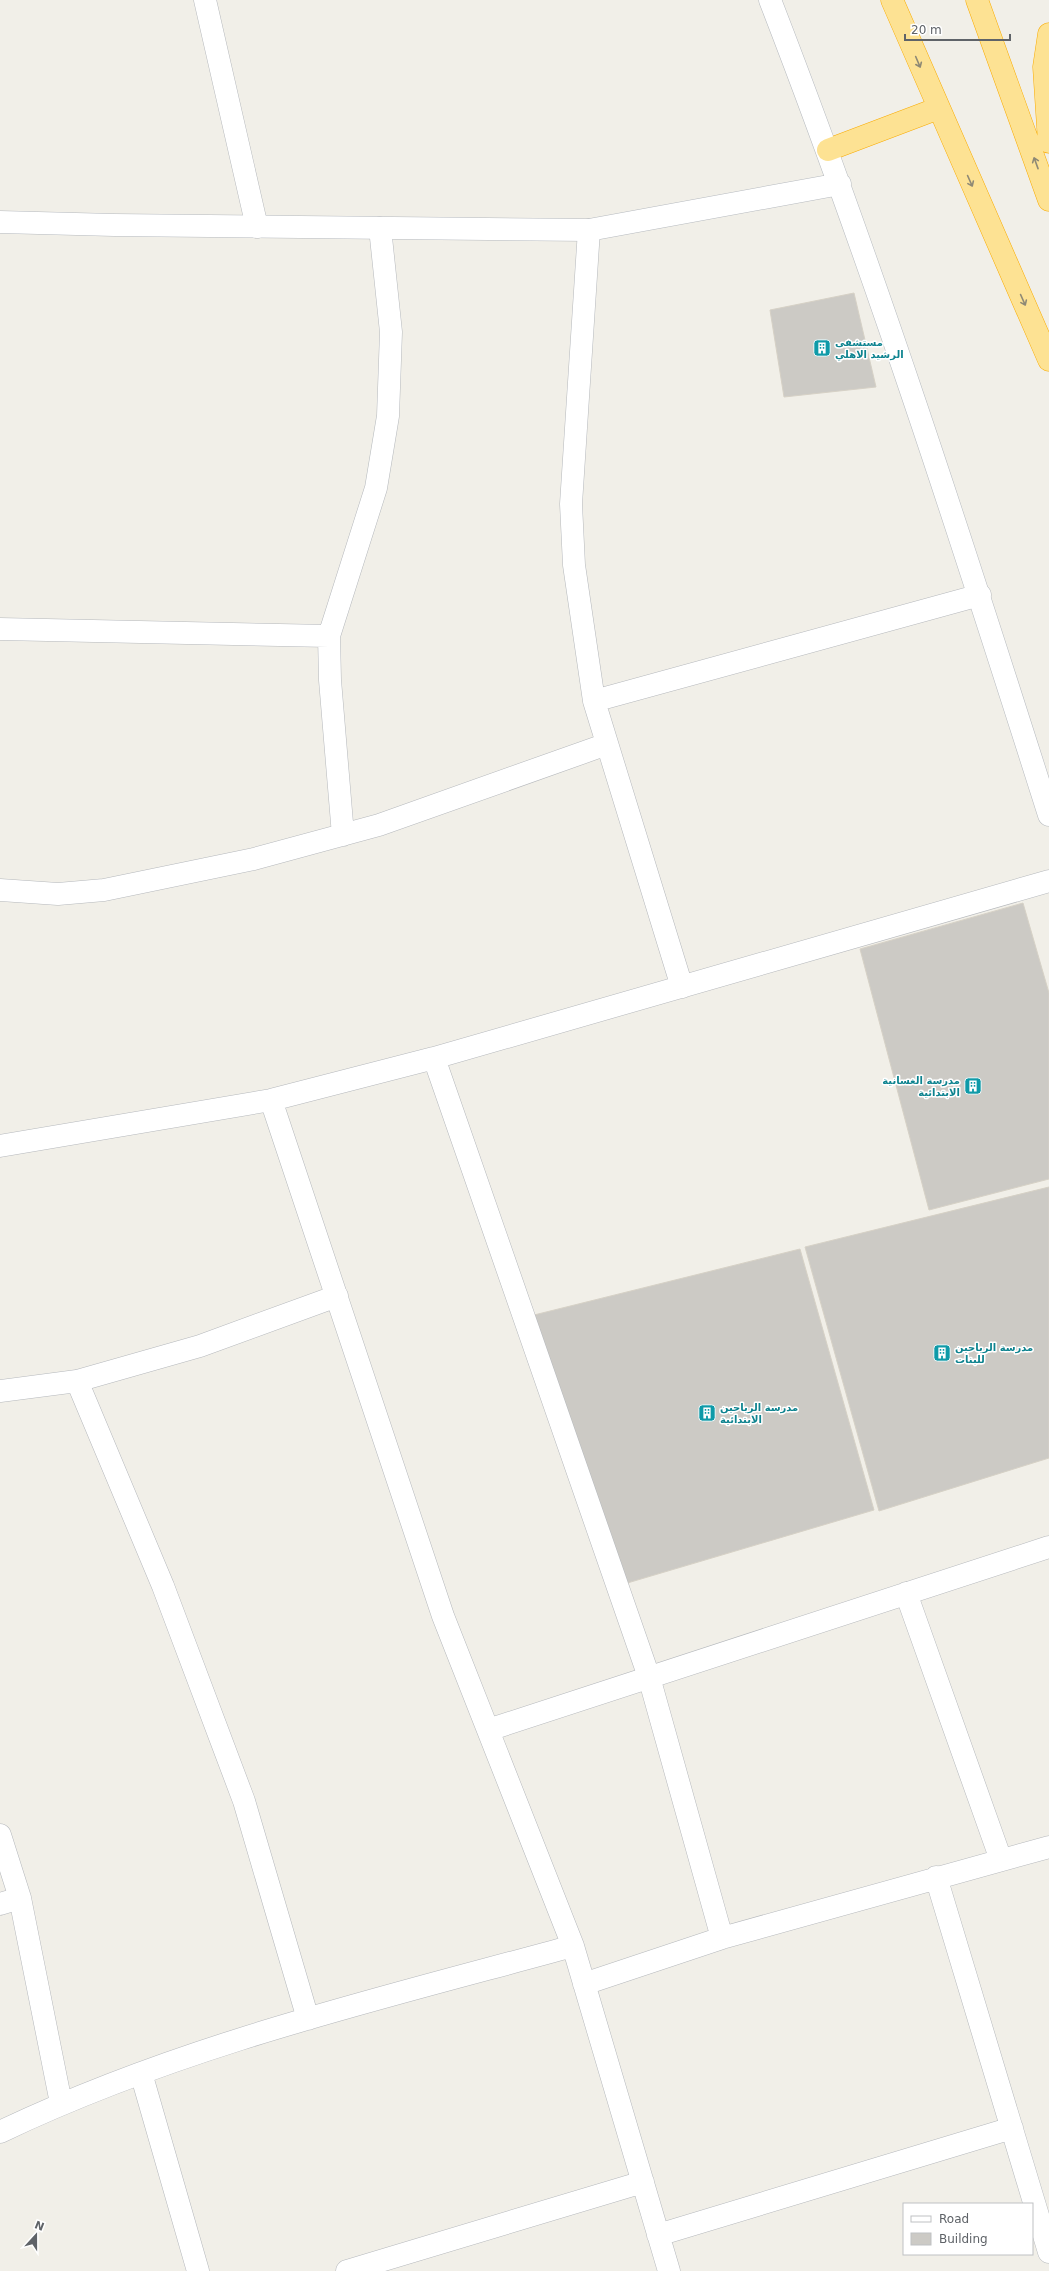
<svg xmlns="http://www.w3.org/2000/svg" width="1049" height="2271" viewBox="0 0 1049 2271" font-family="'DejaVu Sans',Vazirmatn,sans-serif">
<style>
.building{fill:#cccac5;stroke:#d6d1c6}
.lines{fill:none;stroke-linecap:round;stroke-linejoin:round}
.street-casing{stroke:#b5b8bc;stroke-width:23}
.secondary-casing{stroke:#b6babf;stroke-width:23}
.highway-casing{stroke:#f9ab00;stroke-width:23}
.street{stroke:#fff;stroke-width:22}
.secondary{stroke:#fff;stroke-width:22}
.highway{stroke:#fde293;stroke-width:22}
.oneway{stroke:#8e8975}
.labels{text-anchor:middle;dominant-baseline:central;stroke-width:3;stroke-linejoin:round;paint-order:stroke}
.culture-label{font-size:10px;font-weight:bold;fill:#0d838f;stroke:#fff;text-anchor:start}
</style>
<rect width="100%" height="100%" fill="#f1efe8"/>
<path class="building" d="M854,293l22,94 -92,10 -14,-87z
M1023,903l26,90v186l-120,31 -69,-261z
M1049,1187v271l-170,53 -74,-264z
M800,1249l74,261 -250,74 -90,-269z"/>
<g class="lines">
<defs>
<path id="street" d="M205,0l52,227
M589,230l-18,274 3,61 20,136 88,286
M0,629l329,7
M594,701l386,-106
M343,835l-13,-155 -1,-44 47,-148 12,-72 3,-84 -11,-104
M0,890l58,4 46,-4 150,-31 125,-34 228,-81
M434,1058l215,619 73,261
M271,1100l172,516 130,330 96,325
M0,1146l271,-46 163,-42 615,-177
M77,1381l86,205 81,215 64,218
M0,1391l77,-10 123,-35 137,-50
M906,1593l95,267
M488,1730l561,-183
M0,1835l20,63 41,205
M936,1877l113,375
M0,1904l20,-6
M584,1984l138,-46 327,-91
M141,2073l57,198
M0,2132c182,-87 379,-133 573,-186
M658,2235l354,-107
M347,2271l296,-89"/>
<path id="secondary" d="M770,0c104,268 192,541 279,815
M0,222l114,3 475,5 251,-46"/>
<path id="highway" d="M892,0l157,360
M977,0l72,200
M1049,34l-5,33 5,75
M828,150l111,-42"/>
</defs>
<use href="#street" class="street-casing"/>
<use href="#secondary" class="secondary-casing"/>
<use href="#highway" class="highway-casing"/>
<use href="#street" class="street"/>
<use href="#secondary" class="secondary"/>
<use href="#highway" class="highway"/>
</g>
<defs><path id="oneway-shaft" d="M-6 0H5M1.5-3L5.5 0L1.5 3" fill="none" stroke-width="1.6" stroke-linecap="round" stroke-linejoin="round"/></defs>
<g class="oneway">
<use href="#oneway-shaft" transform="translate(918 62) rotate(67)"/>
<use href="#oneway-shaft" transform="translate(1036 163) rotate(-110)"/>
<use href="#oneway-shaft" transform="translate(970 181) rotate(66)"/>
<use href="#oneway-shaft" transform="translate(1023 300) rotate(66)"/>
</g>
<defs>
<symbol id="building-square" viewBox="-11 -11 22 22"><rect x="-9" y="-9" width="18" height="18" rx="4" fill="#0f9aa8" stroke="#fff"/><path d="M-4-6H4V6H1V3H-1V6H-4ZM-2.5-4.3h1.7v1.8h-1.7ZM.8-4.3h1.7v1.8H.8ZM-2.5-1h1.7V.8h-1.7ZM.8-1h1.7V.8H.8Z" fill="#fff"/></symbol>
</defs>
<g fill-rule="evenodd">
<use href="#building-square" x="812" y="338" width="20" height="20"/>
<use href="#building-square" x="963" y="1076" width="20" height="20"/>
<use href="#building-square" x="932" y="1343" width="20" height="20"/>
<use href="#building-square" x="697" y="1403" width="20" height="20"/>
</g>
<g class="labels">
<g class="culture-label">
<text x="835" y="342">مستشفى<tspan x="835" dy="12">الرشيد الاهلي</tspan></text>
<text x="960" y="1080" text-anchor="end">مدرسة الغسانية<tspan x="960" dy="12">الابتدائية</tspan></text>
<text x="955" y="1347">مدرسة الرياحين<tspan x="955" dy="12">للبنات</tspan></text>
<text x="720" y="1407">مدرسة الرياحين<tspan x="720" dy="12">الابتدائية</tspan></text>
</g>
</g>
<rect x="903" y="2203" width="130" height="52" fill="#ffffff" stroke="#bfc1c3"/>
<rect x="911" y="2216" width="20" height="6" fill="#ffffff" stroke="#bfc1c3"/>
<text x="939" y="2223" font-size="12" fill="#5f6368">Road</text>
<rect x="911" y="2233" width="20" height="12" fill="#cccac5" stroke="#bfc1c3"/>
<text x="939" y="2243" font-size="12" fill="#5f6368">Building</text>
<g transform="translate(36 2235) rotate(21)" stroke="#ffffff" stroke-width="3" paint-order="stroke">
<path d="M0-3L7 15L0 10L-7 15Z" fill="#5f6368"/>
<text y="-6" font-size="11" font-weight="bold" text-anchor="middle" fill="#5f6368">N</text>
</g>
<path d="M905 34v6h105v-6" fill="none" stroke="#5f6368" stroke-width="2"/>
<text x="911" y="34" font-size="12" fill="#5f6368" stroke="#ffffff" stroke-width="3" paint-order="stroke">20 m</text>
</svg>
